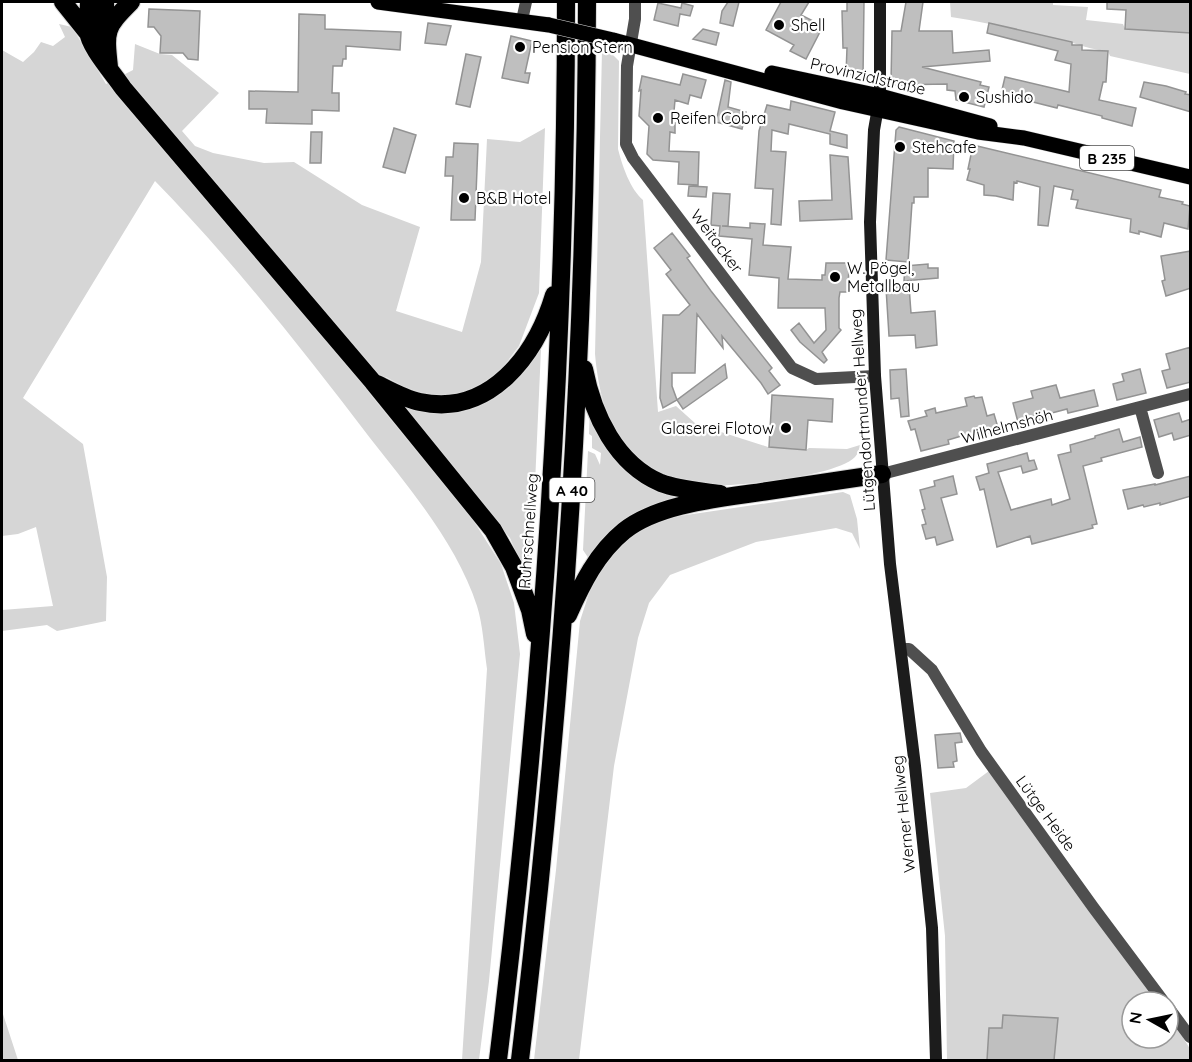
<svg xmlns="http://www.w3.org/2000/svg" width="1192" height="1062" viewBox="0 0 1192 1062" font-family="Quicksand,sans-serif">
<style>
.green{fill:#d6d6d6}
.building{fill:#bfbfbf;stroke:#939393;stroke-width:1.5}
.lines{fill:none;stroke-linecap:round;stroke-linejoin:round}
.primary-casing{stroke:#dbdbdb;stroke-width:16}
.motorway-casing{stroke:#dbdbdb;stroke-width:20}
.minor{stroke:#4f4f4f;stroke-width:12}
.secondary{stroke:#1c1c1c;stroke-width:12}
.primary{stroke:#000;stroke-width:15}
.motorway{stroke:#000;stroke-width:18}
.primary-bridge-casing{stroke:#dbdbdb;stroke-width:16;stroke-linecap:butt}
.primary-bridge{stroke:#000;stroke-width:15}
.poi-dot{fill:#000;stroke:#fff;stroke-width:2}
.labels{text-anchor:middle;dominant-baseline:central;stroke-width:4.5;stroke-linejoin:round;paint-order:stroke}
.shield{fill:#fff;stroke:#4c4c4c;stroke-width:1.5}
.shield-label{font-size:15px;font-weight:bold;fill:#000}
.poi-label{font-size:16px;fill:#000;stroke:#fff;text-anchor:start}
.street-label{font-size:16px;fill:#000;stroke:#fff}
</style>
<rect width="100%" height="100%" fill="#fff"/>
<path class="green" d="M950,2h103v3l35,2 -2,13 37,4 2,5 65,4v41l-80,-18 -2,-5c-16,-1 -30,-7 -46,-11 -37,-9 -73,-17 -111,-23z
M59,24l13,3 34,57 27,-14 2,-26 25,10 12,1 47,38 -37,38 13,15 18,7 51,10 30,-1 68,43 58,22 -24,84 66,21 19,-70 6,-123 33,3 25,-14 -6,165 -20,53 -25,33 -27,13 -24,5 -26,-3 -31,-17 -16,17 103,126 28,44 13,39 6,51 -31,327 -10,79h-17l25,-391c-3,-21 -4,-44 -10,-63 -20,-62 -67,-117 -107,-168 -67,-88 -137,-177 -215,-257l-132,217 60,46 24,133 -1,44 -49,10 -10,-6 -45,6v-21l51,-4 -17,-79 -18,7 -16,2v-486l21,12 11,-10 7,-10 12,4 12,-9z
M602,51l9,2 8,8 -1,88c4,16 12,40 25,51l15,212 18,-6 20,18 72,23 38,3 3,-2 38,1 13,-4c-1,4 -2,9 -5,12 -20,20 -124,31 -152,28 -25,-2 -62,-16 -77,-36 -21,-28 -28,-62 -31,-95z
M538,349h3l-11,247 -7,-27 -13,-31 -112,-133c64,21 105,-2 140,-56z
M590,404l12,32 86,61 -99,62 -6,-9 5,-99 7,3 5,11 1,-12 -9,-5v-12l-3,-2z
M843,492l7,3 7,24 3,30 -8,-16 -16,-5 -80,14 -86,33 -21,28 -11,35 -24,128 -35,294h-45l22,-190 24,-249 10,-31 17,-32 22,-22 30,-17z
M989,771l172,231h-29v36h36v-26l22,37v11h-243l-2,-124 -15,-143 36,-5z
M2,1011l16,49h-16z"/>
<path class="building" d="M728,2h11l-6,24 -13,-3 2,-12z
M781,2h28l-8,13 22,11 -17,33 -16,-8 4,-6 -28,-15z
M847,2h17l-1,75 -17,-3 1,-26h-4l-1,-37h5z
M906,2h17l-4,29h33l1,22 36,-3 1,11 -68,6 59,15 -1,3 9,2 -5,20 -28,-7 -1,-9 -8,-1v-6l-54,1 -2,-3 1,-51h9z
M1107,2h84v31l-66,-4 1,-19 -19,-1z
M658,3l23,5 1,-5 11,3 -3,10 -10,-2 -2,12 -24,-6z
M149,9l51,2 -2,49 -10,-1 -5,-6h-23l1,-17 -7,-9h-6z
M299,14l26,1v14l76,3 -1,18 -54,-4v13h-3l-1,7h-9l-1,27h7v18l-27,-1v14l-46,-1 1,-14h-18v-18l49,1z
M428,23l23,3 -5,19 -21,-2z
M989,23l83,19v3h10v5l26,1 -2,31h-3l-4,18 37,8 -4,18 -30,-8v-2l-44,-11 -1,3 -56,-14 4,-17 64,15 2,-28 -16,-4 3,-9 -71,-18z
M703,29l16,4 -3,12 -23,-6z
M511,36l21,5 -7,32h5l-2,10 -26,-5z
M466,54l15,3 -11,50 -14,-3z
M683,74l23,6 -5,18 -11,-3 -2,9 -13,-4 -2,23h2v10l-5,-1 -1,19 30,1 -1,33 -20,-1 1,-22 -26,-2 -6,-6 2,-28 -10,-10 2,-26 -2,1 3,-15 38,9z
M725,80l6,2 -3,25 18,5 -4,17 -26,-7z
M1144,82l22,4 20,6 -1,2 6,1v17l-51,-15z
M791,101l44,11 -5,19 17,4v13l-17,-4v-10l-41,-10 -1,10 -16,-4 -1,21 15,1 -5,73 -10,-1 2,-35 -18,-1 4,-57 8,-26 23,5z
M899,127l55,14 -1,28 -25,-1v29h-14v6h-2l-4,59 -22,-2 10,-130z
M394,128l22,7 -11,38 -22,-6z
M311,132h11l-1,31h-11z
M454,143l24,1 -3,76h-24l2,-44h-8l1,-19h7z
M973,145l188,45 -2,7 24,5 -1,2 8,2 -2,23 -24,-6 -3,14 -22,-6v3l-9,-2 1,-13 -55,-11 2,-8 -7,-1 2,-9 -19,-4 -6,40 -10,-1 2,-38 -23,-6v2l-3,-1 -1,18 -17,-4 -12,-1v-10l-17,-5 3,-11h-2z
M830,155l18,2 4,62 -52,2 -1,-20 33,-1z
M689,186l18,1 -1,10 -18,-1z
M713,193l17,1 -2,32h-6l28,2v-5l15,1 -2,21 28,2 -3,32 34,1v-5h3l1,-12h23l-1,29h-8l-1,6v30l2,2 -19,22 5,8 -3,3 -24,-21 -9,-12 8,-7 15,20 12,-13 -1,-22h-47l1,-30 -30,-3 3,-36 -33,-3 1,-10 -9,-1z
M672,233l18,23 -3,2 24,33 61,77 -3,3 11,14 -12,9 -7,-11 -39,-47 1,12 -26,-34 -2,59h-23v13l5,14 -14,8 -3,-10 3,-83h16l11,-10 -24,-31 5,-4 -17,-22z
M1191,251v37l-25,8 -4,-15 3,-1 -4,-24z
M928,264v4h10v10l-34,3 1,-15z
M909,286l2,27 24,-2 2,34 -21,3 -1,-13 -26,1 -3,-48z
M1191,347v35l-24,6 -5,-17 8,-2 -4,-15z
M725,364l2,14 -44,31 -6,-9z
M906,369l3,47 -8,1 -2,-19 -8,1 -1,-29z
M1140,369l6,24 -29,7 -4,-16 11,-3 -2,-7z
M1056,385l4,13 34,-8 4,16 -30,7 -1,-4 -19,5 1,4 -30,8 -6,-23 20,-5 -2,-7z
M772,395l61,4 -1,23 -24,-2 -2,30 -37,-3z
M974,396l1,2 7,-1 5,19 7,-2 5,17 -30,7 -1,-4 -20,6 1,4 -28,7 -6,-22 -4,1 -3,-9 19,-5 -2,-5 10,-3 1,5 31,-7 -2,-8z
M1179,413l3,9 9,-3v16l-17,5 -2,-7 -13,4 -5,-17z
M1119,429l4,13 17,-5 2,10 -41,11 1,3 -19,5 14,58 -5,1 1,3 -61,16 -2,-8 -33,11 -13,-58 -4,1 -4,-13 13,-4 -2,-9 40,-11 2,8 5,-1 3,9 -14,4 -2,-7 -23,6 13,38 40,-11 1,6 18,-6 -12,-44 13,-3 -1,-7 25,-7v-2z
M953,476l4,18 -16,4 12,42 -16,5 -2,-8 -9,2 -4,-14 4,-1 -4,-14 3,-1 -5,-19 15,-4 -1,-5z
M1191,476v20l-31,9v-2l-16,4 -1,-2 -15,4 -5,-19 32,-6v1z
M960,733l2,9 -7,1 2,18 -4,1 1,5 -16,1 -3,-33z
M1003,1015l55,3 -4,42h-67l2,-32h13z"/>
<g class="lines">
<defs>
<path id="primary" d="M378,2l171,23
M613,40l230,62 135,30 46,6 166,39
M772,73l108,23 110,30"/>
<path id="motorway" d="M63,2l24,30
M89,2c0,9 -2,20 -1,29 1,16 26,43 35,57l250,294 120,148 21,37 16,43 5,24
M105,2l1,32
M109,67c-4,-37 -4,-39 22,-65
M584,369c9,46 32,95 77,114 19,7 40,8 59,11
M377,384c14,7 28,15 43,18 70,15 116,-47 134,-107
M568,615c14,-31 29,-62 56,-84 35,-28 99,-33 144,-40 38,-6 76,-11 114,-17
M498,1060c43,-351 68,-705 68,-1058
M520,1060c42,-351 66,-705 67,-1058"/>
</defs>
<use href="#primary" class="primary-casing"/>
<use href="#motorway" class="motorway-casing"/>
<path class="minor" d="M635,2v17l-8,47 -1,78 7,14 159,210 24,11 59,-3
M522,20l4,-18
M1140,407l18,66
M882,474l308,-80
M901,649h8l23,21 49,81 112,156 71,95
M1168,1007l22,30"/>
<path class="secondary" d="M880,2v94l-6,34 -4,92 5,154 15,188 25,202 17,162 4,132"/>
<use href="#primary" class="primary"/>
<use href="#motorway" class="motorway"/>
<defs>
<path id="primary-bridge" d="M549,25l64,15"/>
</defs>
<use href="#primary-bridge" class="primary-bridge-casing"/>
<use href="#primary-bridge" class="primary-bridge"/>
</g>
<g class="poi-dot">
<circle cx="779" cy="25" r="6"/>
<circle cx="520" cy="47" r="6"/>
<circle cx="964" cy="97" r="6"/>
<circle cx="658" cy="118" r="6"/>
<circle cx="900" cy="147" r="6"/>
<circle cx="464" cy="198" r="6"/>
<circle cx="835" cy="277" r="6"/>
<circle cx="786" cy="428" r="6"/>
</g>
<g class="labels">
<g class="shield">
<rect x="1080" y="146" width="54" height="24" rx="4.5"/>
<rect x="549.5" y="478" width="45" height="24" rx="4.5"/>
</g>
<g class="shield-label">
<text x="1107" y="158">B 235</text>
<text x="572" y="490">A 40</text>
</g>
<g class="poi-label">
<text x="791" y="25">Shell</text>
<text x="532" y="47">Pension Stern</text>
<text x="976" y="97">Sushido</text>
<text x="670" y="118">Reifen Cobra</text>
<text x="912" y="147">Stehcafe</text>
<text x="476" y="198">B&amp;B Hotel</text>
<text x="847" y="268">W. Pögel,<tspan x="847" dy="18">Metallbau</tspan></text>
<text x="774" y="428" text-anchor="end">Glaserei Flotow</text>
</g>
<g class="street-label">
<text transform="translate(868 76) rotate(13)">Provinzialstraße</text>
<text transform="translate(717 241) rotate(53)">Weitacker</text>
<text transform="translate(862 410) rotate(-94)">Lütgendortmunder Hellweg</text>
<text transform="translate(1007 426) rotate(-15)">Wilhelmshöh</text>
<text transform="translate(528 531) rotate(-86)">Ruhrschnellweg</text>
<text transform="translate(1046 813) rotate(54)">Lütge Heide</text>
<text transform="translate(903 814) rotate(-96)">Werner Hellweg</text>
</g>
</g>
<rect width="1192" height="1062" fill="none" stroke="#000000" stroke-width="6"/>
<g transform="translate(1150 1020) rotate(279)"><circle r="28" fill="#ffffff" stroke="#999999" stroke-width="1.5"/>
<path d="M0-4.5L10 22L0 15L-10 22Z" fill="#000000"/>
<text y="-9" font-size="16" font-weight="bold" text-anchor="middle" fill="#000000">N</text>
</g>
</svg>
